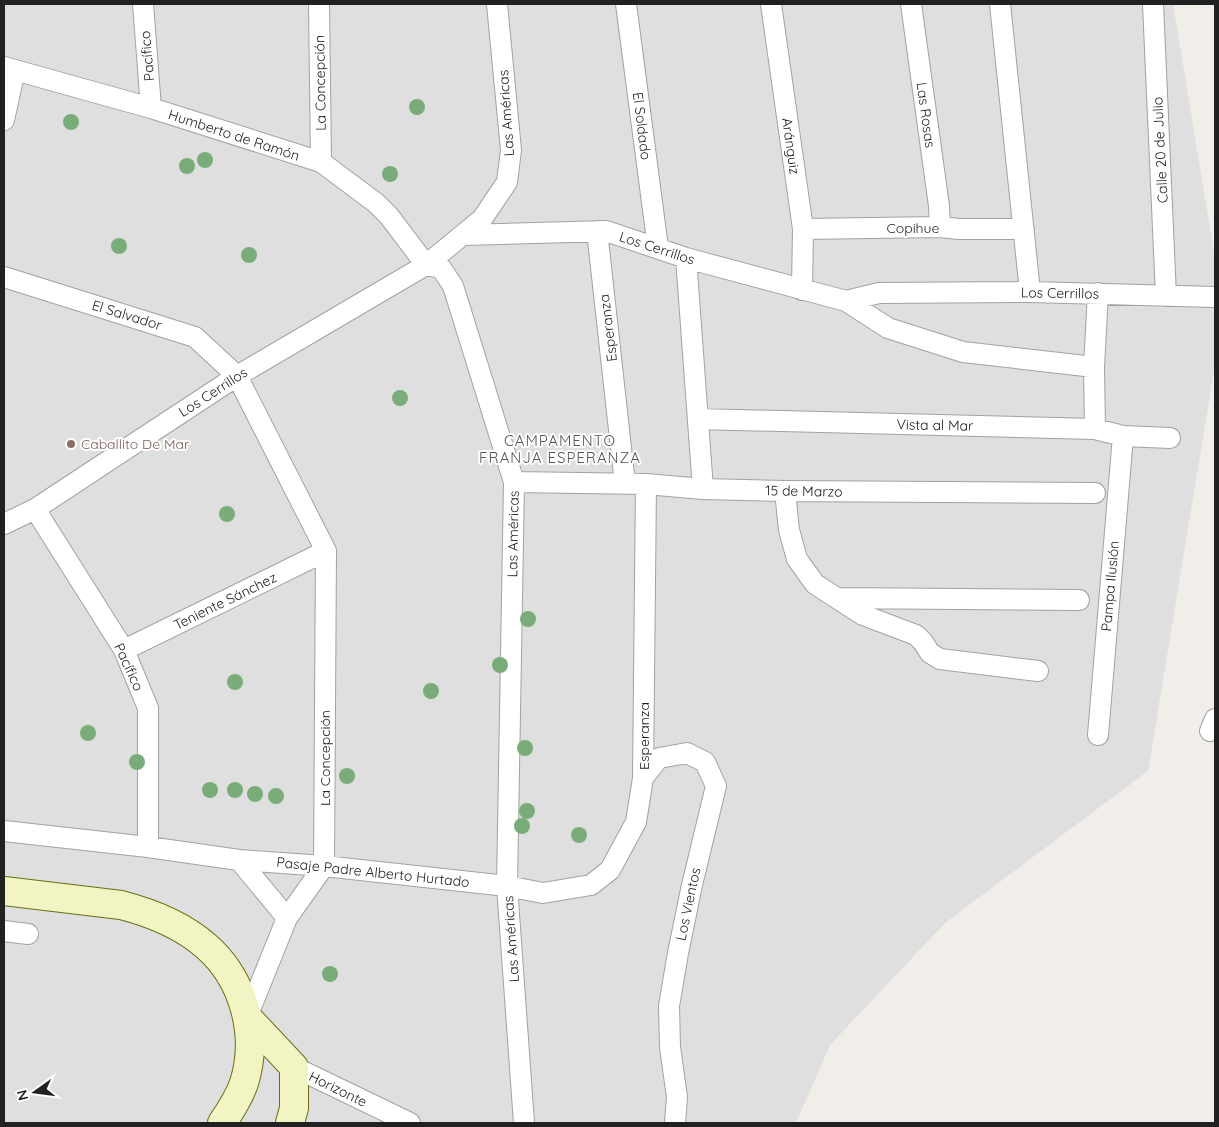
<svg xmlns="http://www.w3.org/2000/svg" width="1219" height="1127" viewBox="0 0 1219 1127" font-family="Quicksand,sans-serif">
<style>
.residential{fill:#dfdfdf}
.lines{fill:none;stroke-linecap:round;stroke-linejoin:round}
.street-casing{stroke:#a2a2a2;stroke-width:22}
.secondary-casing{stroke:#676f12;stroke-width:30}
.street{stroke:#fff;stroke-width:20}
.secondary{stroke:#f2f4c4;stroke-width:28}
.tree{fill:#7aac7a}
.education-dot{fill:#8d6e63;stroke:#fff;stroke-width:2}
.labels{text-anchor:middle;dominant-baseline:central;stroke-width:4;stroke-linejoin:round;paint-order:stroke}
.street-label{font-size:14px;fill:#212121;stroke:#fff}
.education-label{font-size:14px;fill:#785e54;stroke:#fff;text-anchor:start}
.neighbourhood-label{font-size:15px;letter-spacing:1px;fill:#545454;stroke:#fff}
</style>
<rect width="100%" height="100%" fill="#f1eee9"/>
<path class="residential" d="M4,4h1169l42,254v107l-67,406 -203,152 -115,122 -34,78h-792z"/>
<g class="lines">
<defs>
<path id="street" d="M143,4l8,104
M319,4l2,158
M497,4l14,146 -4,32 -25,37 -56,46 15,3 12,18 61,196 -7,404 17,237
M626,4l32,244
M771,4l32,225 -1,61
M911,4l28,202 1,21
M1000,4l30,288
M1153,4l13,292
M4,67l147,41 170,54 55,41 13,13 37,49 -189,111 -202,133 -31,15
M4,120l11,-50
M803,229l137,-2 19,2h65
M597,231l28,253
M463,235l143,-4 80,27 160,43 42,27 75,24 131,15
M686,258l17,231
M4,277l191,60 42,39 89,175 -2,315 -37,52 -40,99
M846,301l33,-8 151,-1 185,5
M698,419l397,10 28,7 47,2
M1095,429l-1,-62 4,-74
M514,482l132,2 57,5 82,2 310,2
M785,491l4,39 8,29 18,25 48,31 53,20 7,7 7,11 10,6 98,12
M35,509l89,141 24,58v139
M838,598l241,2
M124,650l202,-99
M1210,731l5,-12
M1098,735l25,-299
M643,778l16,-20 28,-5 18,9 11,24 -24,99 -14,68 -9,53 1,41 7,50 -2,26
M4,831l144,16 91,13 85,6 183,20 36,7 48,-8 19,-15 26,-48 7,-44 3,-294
M239,860l48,58
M4,931l24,3
M294,1067l116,56"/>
<path id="secondary" d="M4,891l117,14c31,8 61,20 85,41 38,33 53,89 38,137 -5,15 -13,27 -22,40
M247,1017l47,50v41l-4,15"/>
</defs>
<use href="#street" class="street-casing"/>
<use href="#secondary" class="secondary-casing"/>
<use href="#street" class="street"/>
<use href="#secondary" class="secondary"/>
</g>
<g class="tree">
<circle cx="417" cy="107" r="8"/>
<circle cx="71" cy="122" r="8"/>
<circle cx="205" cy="160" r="8"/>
<circle cx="187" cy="166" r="8"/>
<circle cx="390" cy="174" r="8"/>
<circle cx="119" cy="246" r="8"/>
<circle cx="249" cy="255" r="8"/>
<circle cx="400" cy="398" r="8"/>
<circle cx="227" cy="514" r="8"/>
<circle cx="528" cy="619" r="8"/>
<circle cx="500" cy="665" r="8"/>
<circle cx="235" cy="682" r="8"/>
<circle cx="431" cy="691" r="8"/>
<circle cx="88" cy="733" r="8"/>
<circle cx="525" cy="748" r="8"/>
<circle cx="137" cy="762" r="8"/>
<circle cx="347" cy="776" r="8"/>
<circle cx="210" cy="790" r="8"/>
<circle cx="235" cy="790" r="8"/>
<circle cx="255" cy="794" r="8"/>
<circle cx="276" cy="796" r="8"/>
<circle cx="527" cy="811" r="8"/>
<circle cx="522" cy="826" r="8"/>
<circle cx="579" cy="835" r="8"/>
<circle cx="330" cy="974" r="8"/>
</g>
<circle class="education-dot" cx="71" cy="444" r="5"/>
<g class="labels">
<g class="street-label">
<text transform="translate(147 56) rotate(-95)">Pacífico</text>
<text transform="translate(320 83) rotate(-91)">La Concepción</text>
<text transform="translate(506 113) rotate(-94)">Las Américas</text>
<text transform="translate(926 115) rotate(82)">Las Rosas</text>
<text transform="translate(642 126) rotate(83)">El Soldado</text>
<text transform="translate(234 135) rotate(18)">Humberto de Ramón</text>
<text transform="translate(791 146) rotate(82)">Aránguiz</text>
<text transform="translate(1160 150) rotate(-93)">Calle 20 de Julio</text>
<text x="913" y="228">Copihue</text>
<text transform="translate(657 248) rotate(18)">Los Cerrillos</text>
<text transform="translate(1060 293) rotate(1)">Los Cerrillos</text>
<text transform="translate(127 315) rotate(17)">El Salvador</text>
<text transform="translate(608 328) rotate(-97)">Esperanza</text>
<text transform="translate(213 392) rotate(-33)">Los Cerrillos</text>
<text transform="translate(935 425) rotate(1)">Vista al Mar</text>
<text transform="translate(804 491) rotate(1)">15 de Marzo</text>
<text transform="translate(513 534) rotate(-89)">Las Américas</text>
<text transform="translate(1110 586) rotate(-85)">Pampa Ilusión</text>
<text transform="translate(225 601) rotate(-26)">Teniente Sánchez</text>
<text transform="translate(129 667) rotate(65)">Pacífico</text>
<text transform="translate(644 736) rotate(-90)">Esperanza</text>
<text transform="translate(325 758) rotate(-90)">La Concepción</text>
<text transform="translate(373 872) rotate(6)">Pasaje Padre Alberto Hurtado</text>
<text transform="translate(688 904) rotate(-78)">Los Vientos</text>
<text transform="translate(511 939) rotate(-94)">Las Américas</text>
<text transform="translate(338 1089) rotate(26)">Horizonte</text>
</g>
<g class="education-label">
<text x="81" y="444">Caballito De Mar</text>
</g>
<g class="neighbourhood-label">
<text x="560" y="440">CAMPAMENTO<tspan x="560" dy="17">FRANJA ESPERANZA</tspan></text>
</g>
</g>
<rect width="1219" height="1127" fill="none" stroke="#212121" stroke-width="10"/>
<g transform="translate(35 1092) rotate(256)" stroke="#ffffff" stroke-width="4" paint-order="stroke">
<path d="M0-4L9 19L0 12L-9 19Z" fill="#212121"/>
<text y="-8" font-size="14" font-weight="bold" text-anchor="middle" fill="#212121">N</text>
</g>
</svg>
